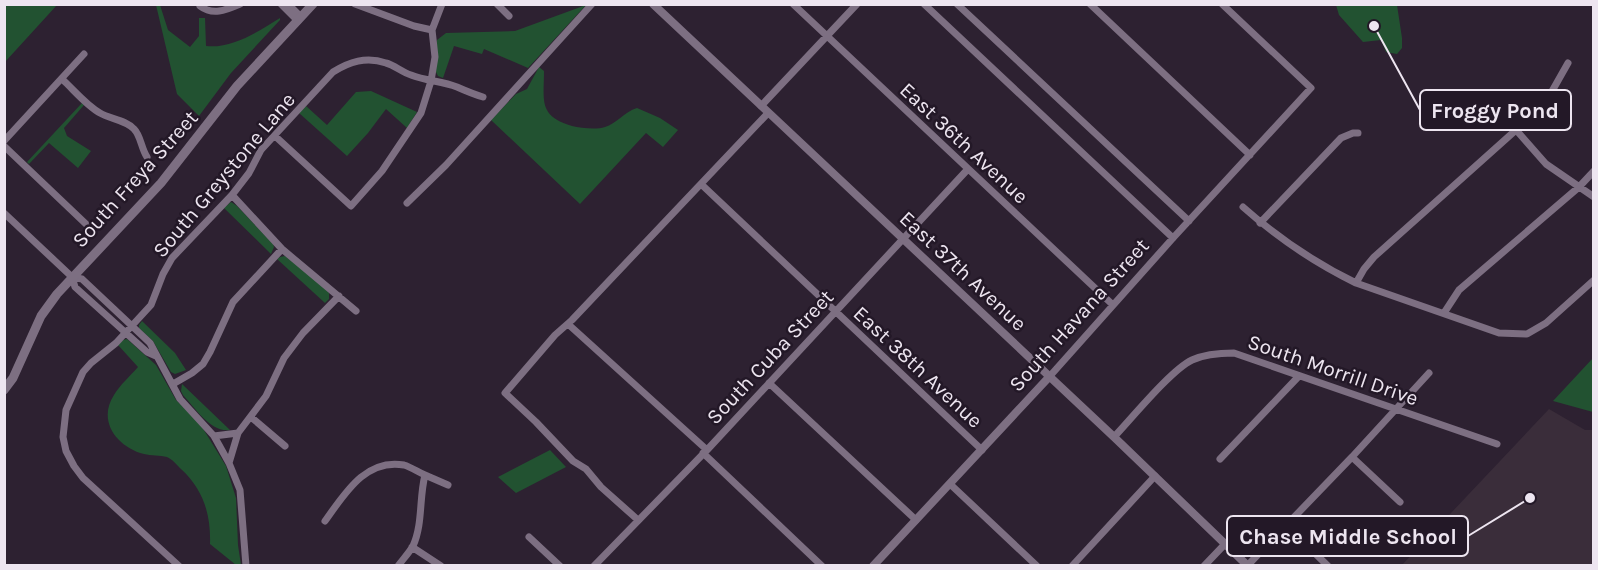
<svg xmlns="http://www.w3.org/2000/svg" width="1598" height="570" viewBox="0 0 1598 570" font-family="Karla,sans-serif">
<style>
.education{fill:#3a2d3a}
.green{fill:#225231}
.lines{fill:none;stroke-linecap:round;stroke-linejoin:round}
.minor{stroke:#7d6f82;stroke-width:7}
.tertiary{stroke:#7d6f82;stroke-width:8}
.secondary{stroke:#7d6f82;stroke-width:9}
.labels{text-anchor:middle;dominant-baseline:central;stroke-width:5;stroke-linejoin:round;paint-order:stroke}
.street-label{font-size:21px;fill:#ede5f0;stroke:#231827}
.leader{fill:none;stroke:#ede5f0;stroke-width:2}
.callout-dot{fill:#ede5f0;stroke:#231827;stroke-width:2}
.callout{fill:#231827;stroke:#ede5f0;stroke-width:2}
.callout-label{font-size:22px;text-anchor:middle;font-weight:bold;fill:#ede5f0}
</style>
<rect width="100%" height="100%" fill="#2d2131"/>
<path class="education" d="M1549,409l36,21h8v135h-191z"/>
<path class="green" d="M5,4l52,1 -52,57 -1,-57z
M156,5h4l8,25 22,17 9,-11v-18h6l1,28c26,3 53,-15 74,-28v2l-49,53 -32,43 -22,-22z
M586,5l-58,63 -44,-19 -2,5 -28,-8 -11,32 -5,-2 -3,-6 2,-30 9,-7 69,-2z
M1336,5h61l5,33v10l-5,6 -11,-2 -5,-12 -18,2 -24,-27z
M539,67l5,4c0,30 -6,45 28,55 9,2 24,4 33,1 11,-3 19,-15 32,-19l23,10 18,12 -15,17 -17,-14 -66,71 -89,-84 25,-26 11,-5z
M371,91l46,21 -10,16 -21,-19 -18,24 -21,23 -48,-43 7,-7 21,19 29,-33z
M82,103l2,2 -20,23 3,8 24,15 -13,17 -29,-25 -20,21 -2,-2z
M231,202l6,4 36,38 1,3 -3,7 -47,-46z
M285,256l37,29 7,8v6l-4,4 -48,-44 3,-2z
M142,321l33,32 11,17 -11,4 -4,-2 -18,-31 -14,-13v-3z
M127,339l29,26 20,35 23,22 27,44 10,32 2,47 3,20h-5l-26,-21c1,-30 -7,-55 -29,-75 -4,-4 -9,-10 -14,-12 -7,-2 -16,-1 -23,-3 -27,-7 -47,-33 -30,-59 6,-10 16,-19 24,-28l-20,-22 5,-5z
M1593,358v54l-40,-11z
M182,384l48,46c-19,3 -35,-22 -47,-35l-2,-4z
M550,450l16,17 -50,26 -18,-16z"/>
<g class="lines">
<path class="minor" d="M281,4l17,17
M288,4l13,13
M355,4l59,22 18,4
M497,4l12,12
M793,4l320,301
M924,4l249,234
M957,4l232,217
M1090,4l160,151
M200,6c13,10 26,4 40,-2
M62,79c12,11 24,26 38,34 10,6 26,7 34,16 7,7 7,19 13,28
M761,106l96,-102
M1517,131l29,33 48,33
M275,136l76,70 31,-35 39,-58 10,-32 4,-24 -3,-27 10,-26
M4,141l80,-87
M4,146l83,79
M701,184l281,266
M232,195l50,54 74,62
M407,203l39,-38 146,-161
M1243,207c36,32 70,55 113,76l143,50 28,1 19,-11 48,-43
M4,213l68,64 3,10 72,65 9,4
M1260,223l81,-85 12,-5h5
M72,277l10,2 68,64 30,56 34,37 15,27 11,27 6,76
M1356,283l8,-14 10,-12 161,-144 16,-20 17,-30
M1444,313l15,-23 120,-103 15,-16
M568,324l139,126
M1050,376l123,-138 138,-150 -89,-84
M769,383l147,137
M173,384l19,-11 11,-9 7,-12 23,-50 49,-53
M251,417l34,29
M214,436l24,-3
M1114,437c18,-19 57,-67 78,-77 13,-6 28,-7 42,-7l263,91
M703,453l119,113
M1352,457l48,45
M1220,459l79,-83
M229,463l9,-30 28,-37 18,-38 19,-25 36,-37
M950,484l87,82
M638,520l-37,-33 -15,-18 -13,-8 -37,-39 -31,-29 50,-58 17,-15 196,-207
M325,521c19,-26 40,-63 79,-56 7,2 14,7 21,10
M1286,525l42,41
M529,537l31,29
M412,547l29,19
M1248,565l104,-108 77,-84
M179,566l-96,-88 -9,-12 -8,-15 -3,-14 3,-27 17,-38 8,-9 25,-20 35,-38 12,-31 9,-16 60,-63 17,-22 12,-23 72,-78c16,-10 33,-16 53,-9 8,2 16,9 25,12 15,6 31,6 46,12 9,4 16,7 26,10
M398,566c5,-7 11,-13 15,-20 10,-22 6,-48 12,-71l23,10
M594,566l113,-116 261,-281
M1072,566l83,-90
M1204,566l21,-22"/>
<path class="tertiary" d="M653,4l461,433 134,129
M873,566l177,-190"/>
<path class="secondary" d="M4,390l9,-12 28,-62 16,-22 104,-111 76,-97 76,-82"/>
</g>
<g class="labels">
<g class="street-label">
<text transform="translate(964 143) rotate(43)">East 36th Avenue</text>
<text transform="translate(224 175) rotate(-50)">South Greystone Lane</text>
<text transform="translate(135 179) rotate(-48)">South Freya Street</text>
<text transform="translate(963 271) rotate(43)">East 37th Avenue</text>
<text transform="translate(1079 315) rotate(-48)">South Havana Street</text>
<text transform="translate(770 357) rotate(-47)">South Cuba Street</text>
<text transform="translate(918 367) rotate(43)">East 38th Avenue</text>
<text transform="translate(1333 370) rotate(19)">South Morrill Drive</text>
</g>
</g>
<path class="leader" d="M1374 26L1420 110M1530 498L1468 536"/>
<g class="callout-dot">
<circle cx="1374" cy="26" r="6"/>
<circle cx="1530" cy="498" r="6"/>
</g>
<g class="callout">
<rect x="1420" y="90" width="151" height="40" rx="6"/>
<rect x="1227" y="516" width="241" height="40" rx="6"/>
</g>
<g class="callout-label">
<text x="1495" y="118">Froggy Pond</text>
<text x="1348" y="544">Chase Middle School</text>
</g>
<rect width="1598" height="570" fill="none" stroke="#ede5f0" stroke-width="12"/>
</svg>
